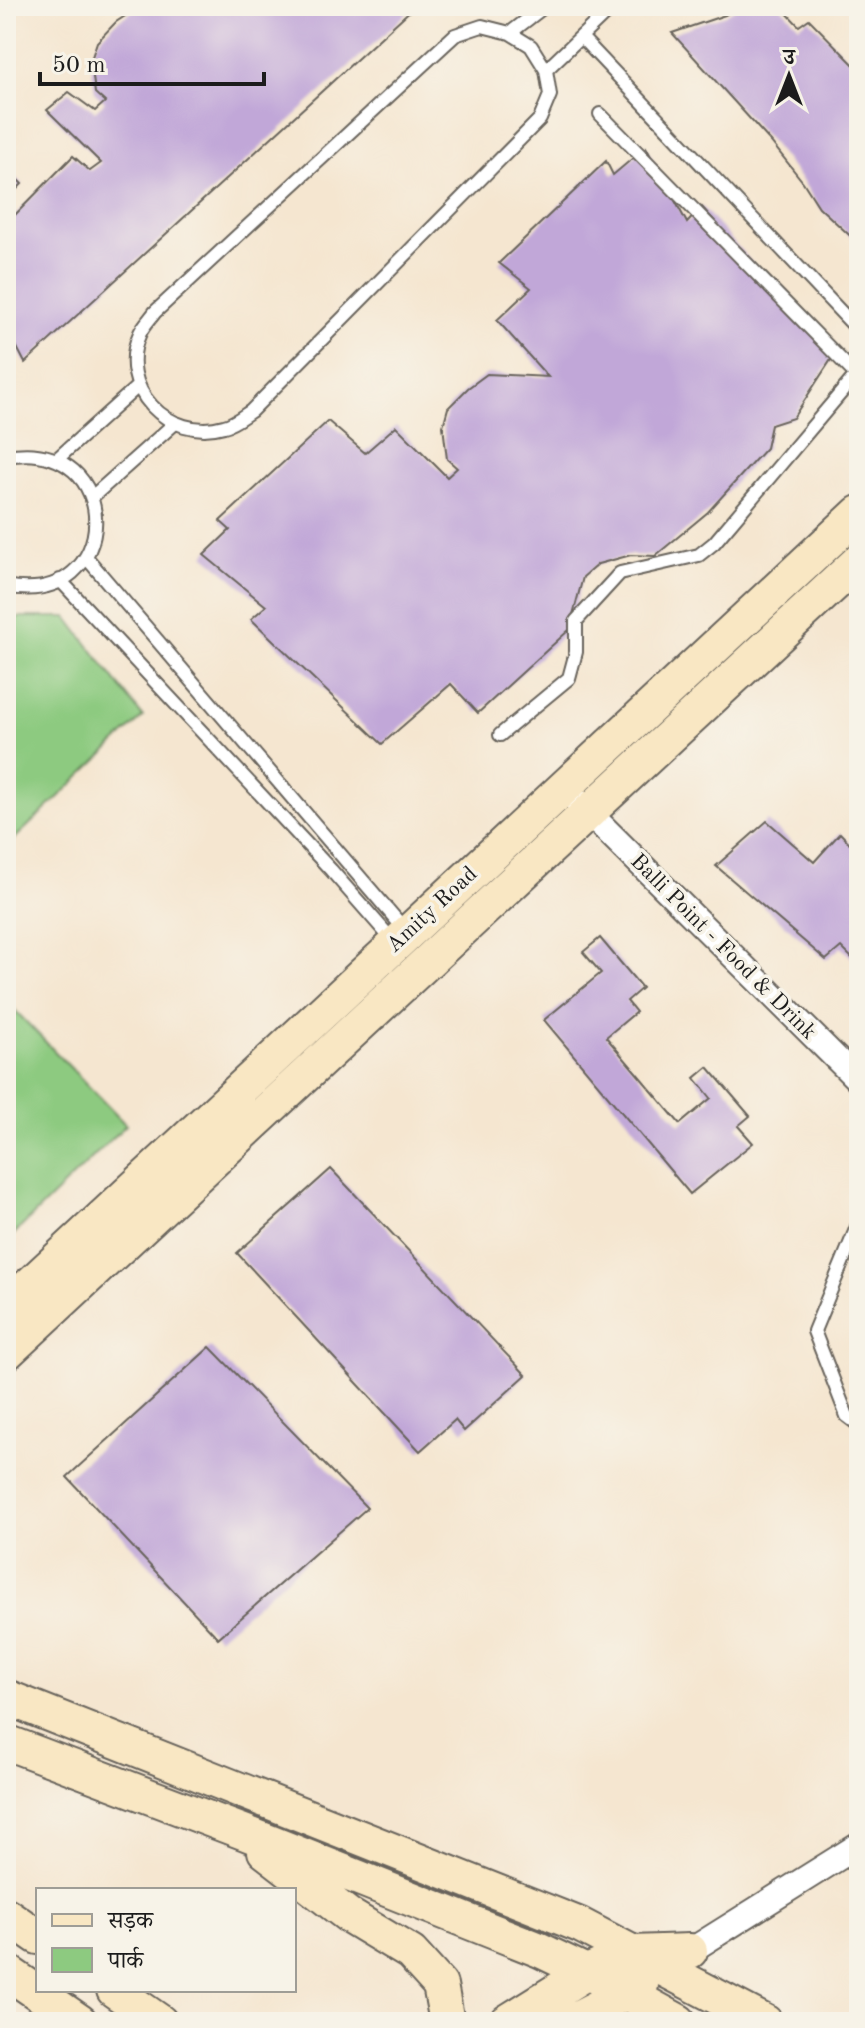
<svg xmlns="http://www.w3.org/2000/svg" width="865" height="2028" viewBox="0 0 865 2028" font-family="'Old Standard TT','Noto Serif Devanagari',serif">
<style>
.green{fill:#8dca80;stroke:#54734e;stroke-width:2}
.building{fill:#c1a7d8}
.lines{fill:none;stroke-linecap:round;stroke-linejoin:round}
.lane-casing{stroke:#68635b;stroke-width:16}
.street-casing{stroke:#68635b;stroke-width:28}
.secondary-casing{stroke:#68635b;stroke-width:38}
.lane{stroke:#fff;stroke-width:12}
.street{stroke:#fff;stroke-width:24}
.secondary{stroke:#f9e7c3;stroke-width:34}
.labels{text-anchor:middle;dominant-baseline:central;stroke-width:7;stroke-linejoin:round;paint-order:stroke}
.street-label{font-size:22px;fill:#1c1c1c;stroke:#f7f3e8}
</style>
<rect width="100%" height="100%" fill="#f7f3e8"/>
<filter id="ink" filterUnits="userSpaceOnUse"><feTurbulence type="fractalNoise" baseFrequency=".0125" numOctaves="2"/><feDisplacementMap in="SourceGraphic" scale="16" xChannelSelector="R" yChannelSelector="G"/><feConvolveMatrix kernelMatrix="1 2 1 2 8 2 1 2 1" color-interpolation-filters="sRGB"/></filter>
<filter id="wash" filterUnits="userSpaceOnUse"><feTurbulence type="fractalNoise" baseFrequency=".006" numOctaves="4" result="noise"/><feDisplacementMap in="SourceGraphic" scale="32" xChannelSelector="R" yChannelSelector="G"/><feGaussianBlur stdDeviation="1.8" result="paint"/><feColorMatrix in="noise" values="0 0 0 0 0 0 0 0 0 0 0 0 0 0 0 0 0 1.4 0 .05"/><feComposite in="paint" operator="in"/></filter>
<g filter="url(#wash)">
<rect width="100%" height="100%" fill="#f5e6d0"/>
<path class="green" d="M6,617h61l76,100 -137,130z
M6,1001l120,124 -120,117z"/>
<g id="blocks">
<path class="building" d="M194,6h221l-390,357 -19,-37v-102l67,-68 17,15 11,-8 -54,-53 22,-18 26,19 10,-9 -10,-9 -4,-33 6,-18 19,-20 20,-13 60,2z
M740,6h40l19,20 10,-7 50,51v174l-40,-37 -16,-25 -32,-40 -99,-109 53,-18z
M646,147l41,76 15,-16 132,148 -41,63 -22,7 -5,23 -58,64 -53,44 -24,-1 -33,9 -15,13 -14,53 -91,83 -27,-29 -69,60 -131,-125 15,-13 -62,-51 26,-25 -10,-9 108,-100 37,32 31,-27 51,51 10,-9 -10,-9 -4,-33 5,-18 20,-20 19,-14 61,3 -51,-57 34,-32 -32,-25 107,-102 7,14z
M6,168l16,16 -16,16z
M767,821l47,41 26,-29 19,20v112l-18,-18 -15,13 -110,-94z
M600,938l42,50 -15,13 9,11 -30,25 74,87 31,-26 -16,-20 13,-11 42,49 -12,10 15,17 -63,51 -146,-174 57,-47 -18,-21z
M331,1169l195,206 -62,56 -9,-11 -35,31 -183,-198z
M210,1347l157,161 -149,130 -151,-161z"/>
</g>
</g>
<g filter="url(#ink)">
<use href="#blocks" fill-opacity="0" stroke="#68635b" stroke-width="2"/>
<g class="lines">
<defs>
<path id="lane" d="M482,26l28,7 21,13 15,24 4,25 -10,24 -289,292c-8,5 -17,13 -27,15 -55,16 -109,-38 -84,-93 3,-7 10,-14 15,-21l300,-277z
M510,33l35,-27
M581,37l278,294
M546,70l67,-64
M600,114l259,264
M6,456c121,-21 117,154 0,130
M57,459l81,-73
M92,497l82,-73
M86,557l320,374
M60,580l271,290 63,72
M500,735l69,-57 7,-26v-31l44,-48 79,-18 15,-12 142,-168
M859,1222l-45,109 33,85 12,9"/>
<path id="street" d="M577,801l282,280
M690,1951l169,-106"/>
<path id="secondary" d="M6,1307l853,-794
M6,1353l853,-792
M6,1697l574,228 185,97
M6,1742l240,91 294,117 61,29 78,43
M265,1851l83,64 63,38 29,32 7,37
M6,1915l32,22
M6,1971l74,51
M114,1990l46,32
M507,2022l80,-50 45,-19 58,-2
M569,2022l72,-37"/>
</defs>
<use href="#lane" class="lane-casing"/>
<use href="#street" class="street-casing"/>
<use href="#secondary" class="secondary-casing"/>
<use href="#lane" class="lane"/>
<use href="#street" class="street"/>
<use href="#secondary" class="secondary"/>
</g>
</g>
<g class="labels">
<g class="street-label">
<text transform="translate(432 910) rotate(-43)">Amity Road</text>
<text transform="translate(723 947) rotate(45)">Balli Point - Food &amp; Drink</text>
</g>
</g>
<rect width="865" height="2028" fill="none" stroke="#f7f3e8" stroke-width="32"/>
<rect x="36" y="1888" width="260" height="104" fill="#f7f3e8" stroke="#9f9d96" stroke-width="2"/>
<rect x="52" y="1914" width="40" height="12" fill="#f9e7c3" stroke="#9f9d96" stroke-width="2"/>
<text x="108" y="1928" font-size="24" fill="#1c1c1c">सड़क</text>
<rect x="52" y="1948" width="40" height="24" fill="#8dca80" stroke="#9f9d96" stroke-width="2"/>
<text x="108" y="1968" font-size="24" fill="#1c1c1c">पार्क</text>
<g transform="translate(789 76)" stroke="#f7f3e8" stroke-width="6" paint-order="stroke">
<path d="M0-6L14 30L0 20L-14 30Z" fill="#1c1c1c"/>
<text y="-12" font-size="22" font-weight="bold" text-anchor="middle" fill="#1c1c1c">उ</text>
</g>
<path d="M40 72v12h224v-12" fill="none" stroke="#1c1c1c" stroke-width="4"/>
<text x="52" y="72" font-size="24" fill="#1c1c1c" stroke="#f7f3e8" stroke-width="6" paint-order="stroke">50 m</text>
</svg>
